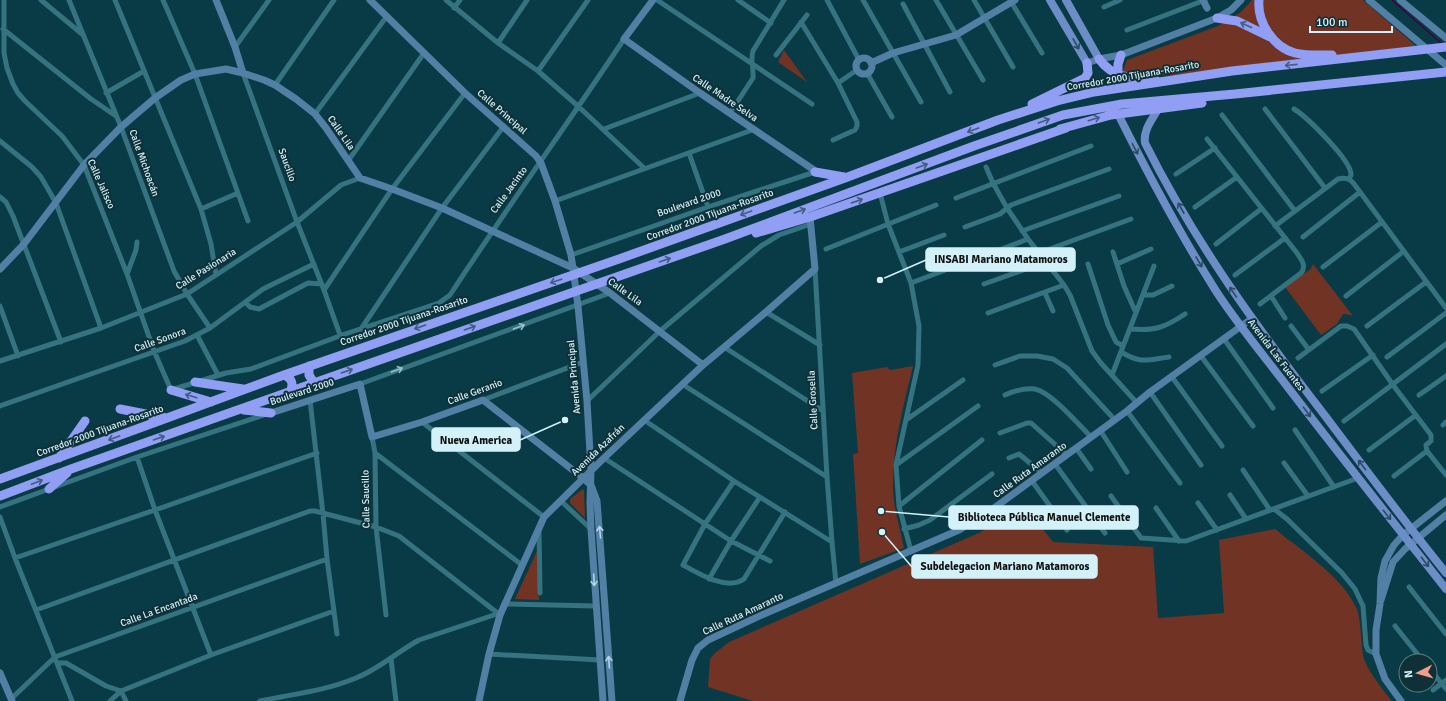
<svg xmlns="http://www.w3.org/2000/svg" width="1446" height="701" viewBox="0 0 1446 701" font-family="Signika,sans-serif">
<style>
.green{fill:#713323}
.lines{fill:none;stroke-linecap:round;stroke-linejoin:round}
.stream{stroke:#430139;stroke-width:1.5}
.street{stroke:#367381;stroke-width:5}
.secondary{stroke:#5180a4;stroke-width:7}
.primary{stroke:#6c8dc6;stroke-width:8}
.highway{stroke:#909ef4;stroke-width:9}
.oneway{stroke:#435c83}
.oneway2{stroke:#2b4c62}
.oneway3{stroke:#94bfc9}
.oneway4{stroke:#b2d5e4}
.labels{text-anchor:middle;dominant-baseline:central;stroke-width:4;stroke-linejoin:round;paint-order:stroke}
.street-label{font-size:10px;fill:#d3f1f9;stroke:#0f3037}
.leader{fill:none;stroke:#d3f1f9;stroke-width:1.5}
.callout-dot{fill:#d3f1f9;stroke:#0f3037;stroke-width:1.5}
.callout{fill:#d3f1f9;stroke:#d3f1f9;stroke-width:1.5}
.callout-label{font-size:11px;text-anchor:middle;font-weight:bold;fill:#111}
</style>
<rect width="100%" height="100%" fill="#093b46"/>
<path class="green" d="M1252,0h111l53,46 -243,29 -46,-1 -4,-3 4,-11 91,-34 23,-14z
M784,50l23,32 -29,-20z
M1313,264l40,52 -7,-2h-3l-6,10 -16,11 -36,-48 16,-12 9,-5z
M913,366c-10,42 -21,82 -20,124 1,19 7,39 11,58l-44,16 -7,-110 5,-1 -6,-80 35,-6 3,3z
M583,489l1,2 1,27 -15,-15v-4z
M1025,506l28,36 100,5 5,71 66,-5 -5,-73 56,-11c28,23 67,47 82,80 4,11 4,33 6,46 3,14 20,35 29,46h-639l-45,-14 2,-28 5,-6 14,-11 252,-110 14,-9z
M538,549l1,51 -24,-1z"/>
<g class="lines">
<path class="stream" d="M1392,0l50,44"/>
<path class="street" d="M4,0v53l3,15 6,16 5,9 7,8 37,35 22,29 43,109 27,77 17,39 55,-17 25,-4 94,-35 94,-31 11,-8c56,-86 117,-170 174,-256
M41,0l41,34
M69,0l52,127 53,144 13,23 23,34
M115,0l86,209 10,35 5,31
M163,0l32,74 53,147
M446,0l52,43 40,28 41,36 65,61
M657,0l155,104
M738,0l33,23
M827,0l32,60
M863,0l58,102
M936,0l47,80
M974,0l39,67
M1010,0l32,53
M903,4l47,88
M1104,7l16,-7
M454,8l6,-8
M801,22l37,61 19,39v4l-2,4 -22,10
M3,29l88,70 25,17
M1127,30l78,-30
M498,43l29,-43
M235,47l34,-47
M776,55l31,-40
M538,71l50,-71
M243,73l54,149 27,68 16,45
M867,73l25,44
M838,83l19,-13
M275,85l59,-85
M106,93l38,-22
M1265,109l60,79
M1294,109c13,8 58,52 57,66l-2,4
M730,113l23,-35c1,-9 -3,-18 0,-27l31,-51
M315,114l72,-98
M1222,115l73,96
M604,129l96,-36
M1207,139l90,114c4,6 10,13 4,20l-41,31
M0,141l32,26 9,10 15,26 45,125
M689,153l19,54
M348,161l76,-108
M986,167l7,16 14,25 21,31 36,46 6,10 22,56 8,11 37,41
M1176,174l39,-26
M880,193l8,31 23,59 8,43 -1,39 -22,100 3,41 12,45
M0,197l6,5 7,14 48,126
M956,198l135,-52
M555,201l200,-72
M1195,207l42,-30
M201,209l37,-16
M1275,226l63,-47c13,-3 15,4 22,13l86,116
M965,227l35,-13 11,-9 98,-36
M1022,231l97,-35
M1303,237l57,-45
M1216,244l45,-35
M826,249l110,-44
M899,252l45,-17
M1113,252l11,34 12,27
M1039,253l92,-34
M571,255l137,-48 107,-35
M978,258l50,-19
M1088,264l20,61 8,17 7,4
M1117,264l34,-15
M1323,267l59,-45
M815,269l12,208 5,65 4,41
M127,274l9,-24 1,-8
M1235,275l50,-37
M911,283l45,-17
M984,284l62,-22
M324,290l68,-101 73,-96
M1045,293l8,18
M1143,295h10l19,-9
M1271,296l14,22
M1346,296l58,-45
M245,302l5,5 9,2 49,-26 14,1
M0,306l18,50
M766,312l54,33
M988,313l76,-28
M1291,326l18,24
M1367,326l59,-44
M361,329l81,-121 62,-82
M1130,329c25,2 34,-1 55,-15
M197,335l21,40
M1224,339l49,69
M724,347l99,64
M1121,352c20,12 26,8 48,5
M1201,356l52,70
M1387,357l59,-44
M1298,358l43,-32h6l7,3 39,56 38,50v6l-5,4 1,6 19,24
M0,361l101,-33 86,-34 110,-72 44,-37 19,-7
M995,365l25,-9h17l16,3 14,9 48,52
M1112,375l42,-109
M1172,377l50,69
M360,384l250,-91
M682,384l145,93
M1322,391l51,-36
M1150,392l51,73
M1005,395c9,-4 20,-7 30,-6 16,3 44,36 56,48
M1419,395l27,-19
M310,400l13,114 4,45 10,75
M483,400l100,-38
M587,401l73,-70 101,-85 18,-11 32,-11
M0,406l185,-65 25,-13 53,-39 51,-25
M1127,411l53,72
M644,420l90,61 98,61
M906,420l57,-40
M1344,421l102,-77
M422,422l122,95
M1443,425l3,-3
M1100,430l27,42
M1295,430l39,57
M1000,433l27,-10h4l36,32
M372,437l3,16 1,74 10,88
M1076,448l15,21
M1369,450l47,-35
M375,453l147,112
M137,457l18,53 56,145
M604,458l127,83 39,20
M1009,458l10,-4 23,19
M1284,463l24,33
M1055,464l50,69
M896,465l82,-59
M1243,470l27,40
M1394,476l33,-25
M734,481l-29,43 -22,41c16,9 44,26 61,14l41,-67
M1032,481l35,49
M1230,495l16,24
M1111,496l30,42 45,3 172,-63
M561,501l30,28
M1198,503l19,27
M899,506l83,-66
M0,507l137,-50 130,-43
M1156,508l23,33
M1274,509l13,10 55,54 13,16 8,17 3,39 2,5 8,4
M0,517l15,41 57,143
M539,529l1,64
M904,529l15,-4 11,-5 62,-46
M15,558l140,-48 162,-57
M709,579l22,-38 29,-44
M1409,587l37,47
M504,604l92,2
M36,610l274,-99h5l61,16 23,9 101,79
M1395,626l28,35
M489,654l111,6
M391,659l5,42
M57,663h9l40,23 15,5 5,10
M1430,669l16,20
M1433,690l13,-10
M11,699l44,-42 272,-98
M110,701l11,-10 90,-36 123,-44
M260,701c33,-7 65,-10 96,-23 23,-9 41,-26 63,-38l78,-26"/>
<path class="secondary" d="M216,0l19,47 8,26
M370,0l95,93 71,63 5,7 14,38 16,54 2,13 5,38 9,95 4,69 -1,33 1,26 12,172
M653,0l-29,39 76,54 114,77 1,2
M1203,0l4,8
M1369,0l77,65
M1400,0l46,38
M856 66a8 8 0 1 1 16 0a8 8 0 1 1-16 0Z
M871,63l22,-10 63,-18 59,-35
M1087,63l12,-4 22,-4 96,-37 14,-8 10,-10
M0,269l24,-25 60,-79 37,-38 34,-29 26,-18 14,-6 31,-5 17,4 21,7 11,5 21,14 19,15 11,14 34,50 32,11 50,19 131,60 37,25 93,72
M271,413l89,-29 12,53 50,-15 61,-22 100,78 8,7 6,16 15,200
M1381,600l12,-38 12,-13 41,-34
M0,673l12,28
M479,701l10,-47 11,-39 44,-98 60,-59 99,-93 63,-53 49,-43 -5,-52
M680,701l12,-41 6,-12 10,-8 56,-26 195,-84 35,-22 133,-97 23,-19 101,-73
M1401,701l-16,-22 -9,-25v-24l4,-26 1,-26 4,-17 9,-16 9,-10 43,-34"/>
<path class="primary" d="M1050,0l37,63
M1066,0l33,59
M1158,109c-6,11 -15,21 -13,34 50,100 113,186 181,274 39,52 79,105 120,156
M1118,114c30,60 62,120 98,177 22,34 49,66 74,99 51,67 104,133 156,199"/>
<path class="highway" d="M1259,0c-2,22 14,47 36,53 12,3 25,2 37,2
M1217,18l20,3 33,16
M1099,59c15,20 32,19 56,20
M1118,75v-11l3,-9
M1032,104l53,-26 3,-5 -1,-10
M1060,129l51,-14 91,-12
M815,172l29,5
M756,233l54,-16 256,-89
M309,366v9l5,8
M284,375c8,3 10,9 6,17
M195,382l48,7
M171,390l40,12
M120,409l46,9
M244,410l27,3
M59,458l26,-37
M0,479l167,-61 117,-43 335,-116 226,-81 153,-58 59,-19 37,-9 138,-21 214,-24
M49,489l18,-16
M0,496l71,-27 243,-86 411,-144 249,-93 89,-31 59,-11 113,-10 211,-22"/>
</g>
<defs><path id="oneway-shaft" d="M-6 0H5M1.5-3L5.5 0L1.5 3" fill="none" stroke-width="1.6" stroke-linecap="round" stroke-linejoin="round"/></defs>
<g class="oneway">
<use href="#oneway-shaft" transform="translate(1246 25) rotate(-156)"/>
<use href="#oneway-shaft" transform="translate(1291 65) rotate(174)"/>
<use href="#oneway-shaft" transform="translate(1094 119) rotate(-17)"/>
<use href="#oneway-shaft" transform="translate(1044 121) rotate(-20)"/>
<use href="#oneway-shaft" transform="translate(973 130) rotate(160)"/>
<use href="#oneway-shaft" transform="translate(922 166) rotate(-20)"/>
<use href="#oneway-shaft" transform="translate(857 201) rotate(-19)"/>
<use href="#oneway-shaft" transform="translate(800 211) rotate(-20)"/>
<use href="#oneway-shaft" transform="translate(746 213) rotate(160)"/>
<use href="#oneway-shaft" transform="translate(665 260) rotate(-19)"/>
<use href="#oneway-shaft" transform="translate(556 281) rotate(162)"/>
<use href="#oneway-shaft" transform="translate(420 327) rotate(161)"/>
<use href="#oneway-shaft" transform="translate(470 328) rotate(-19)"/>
<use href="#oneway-shaft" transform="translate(347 371) rotate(-19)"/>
<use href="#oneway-shaft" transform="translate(191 396) rotate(-163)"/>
<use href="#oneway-shaft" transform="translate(114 438) rotate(160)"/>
<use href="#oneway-shaft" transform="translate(159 438) rotate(-19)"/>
<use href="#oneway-shaft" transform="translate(37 482) rotate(-21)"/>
</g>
<g class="oneway2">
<use href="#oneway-shaft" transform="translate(1076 44) rotate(61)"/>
<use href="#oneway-shaft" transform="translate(1135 149) rotate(62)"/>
<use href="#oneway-shaft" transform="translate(1181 208) rotate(-119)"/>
<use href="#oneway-shaft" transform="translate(1199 262) rotate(59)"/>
<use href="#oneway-shaft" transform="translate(1233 292) rotate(-124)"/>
<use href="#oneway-shaft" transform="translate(1307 412) rotate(53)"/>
<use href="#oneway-shaft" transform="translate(1362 465) rotate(-127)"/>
<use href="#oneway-shaft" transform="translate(1387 515) rotate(51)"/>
<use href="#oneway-shaft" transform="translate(1425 562) rotate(52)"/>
</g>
<g class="oneway3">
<use href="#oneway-shaft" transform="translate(519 327) rotate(-20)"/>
<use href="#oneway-shaft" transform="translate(397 370) rotate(-20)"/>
</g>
<g class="oneway4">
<use href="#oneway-shaft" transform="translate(600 532) rotate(-95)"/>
<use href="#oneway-shaft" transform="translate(594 580) rotate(87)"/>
<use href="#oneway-shaft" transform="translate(609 662) rotate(-94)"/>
</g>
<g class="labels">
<g class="street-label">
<text transform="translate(1133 76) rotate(-10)">Corredor 2000 Tijuana-Rosarito</text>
<text transform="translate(725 98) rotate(34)">Calle Madre Selva</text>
<text transform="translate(502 112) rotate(41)">Calle Principal</text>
<text transform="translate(341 133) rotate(55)">Calle Lila</text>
<text transform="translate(144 163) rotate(70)">Calle Michoacán</text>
<text transform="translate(287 165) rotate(70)">Saucillo</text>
<text transform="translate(101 184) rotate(66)">Calle Jalisco</text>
<text transform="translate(509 190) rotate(-54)">Calle Jacinto</text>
<text transform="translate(689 203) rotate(-19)">Boulevard 2000</text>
<text transform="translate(710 215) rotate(-20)">Corredor 2000 Tijuana-Rosarito</text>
<text transform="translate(206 269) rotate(-32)">Calle Pasionaria</text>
<text transform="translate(625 292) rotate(36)">Calle Lila</text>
<text transform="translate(404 321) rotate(-19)">Corredor 2000 Tijuana-Rosarito</text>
<text transform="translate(160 340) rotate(-20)">Calle Sonora</text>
<text transform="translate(1276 355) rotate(53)">Avenida Las Fuentes</text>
<text transform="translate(574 377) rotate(-95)">Avenida Principal</text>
<text transform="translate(302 392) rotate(-18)">Boulevard 2000</text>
<text transform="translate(475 392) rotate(-20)">Calle Geranio</text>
<text transform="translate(813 400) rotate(-93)">Calle Grosella</text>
<text transform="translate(100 431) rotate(-20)">Corredor 2000 Tijuana-Rosarito</text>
<text transform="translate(598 450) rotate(-44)">Avenida Azafrán</text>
<text transform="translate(1030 470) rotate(-36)">Calle Ruta Amaranto</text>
<text transform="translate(366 499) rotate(-91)">Calle Saucillo</text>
<text transform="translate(159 610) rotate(-20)">Calle La Encantada</text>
<text transform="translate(743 614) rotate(-25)">Calle Ruta Amaranto</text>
</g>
</g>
<path class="leader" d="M880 280L926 260M565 420L520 440M881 511L949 517M882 532L912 567"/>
<g class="callout-dot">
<circle cx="880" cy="280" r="4"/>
<circle cx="565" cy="420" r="4"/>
<circle cx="881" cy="511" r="4"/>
<circle cx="882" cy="532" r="4"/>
</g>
<g class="callout">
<rect x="926" y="248" width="149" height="23" rx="4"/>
<rect x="432" y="428" width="88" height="23" rx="4"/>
<rect x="949" y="506" width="189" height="23" rx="4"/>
<rect x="912" y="555" width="185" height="23" rx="4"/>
</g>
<g class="callout-label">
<text x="1001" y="263">INSABI Mariano Matamoros</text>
<text x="476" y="444">Nueva America</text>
<text x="1044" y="521">Biblioteca Pública Manuel Clemente</text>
<text x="1005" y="570">Subdelegacion Mariano Matamoros</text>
</g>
<g transform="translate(1418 673) rotate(264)"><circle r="19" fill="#0f3037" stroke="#5d7d85"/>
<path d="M0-3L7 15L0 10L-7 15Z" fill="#f49e87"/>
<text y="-6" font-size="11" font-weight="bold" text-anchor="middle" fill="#d3f1f9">N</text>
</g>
<path d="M1310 26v6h82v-6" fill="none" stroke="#d3f1f9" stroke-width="2"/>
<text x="1316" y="26" font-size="12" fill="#d3f1f9" stroke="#0f3037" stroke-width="3" paint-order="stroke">100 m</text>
</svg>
